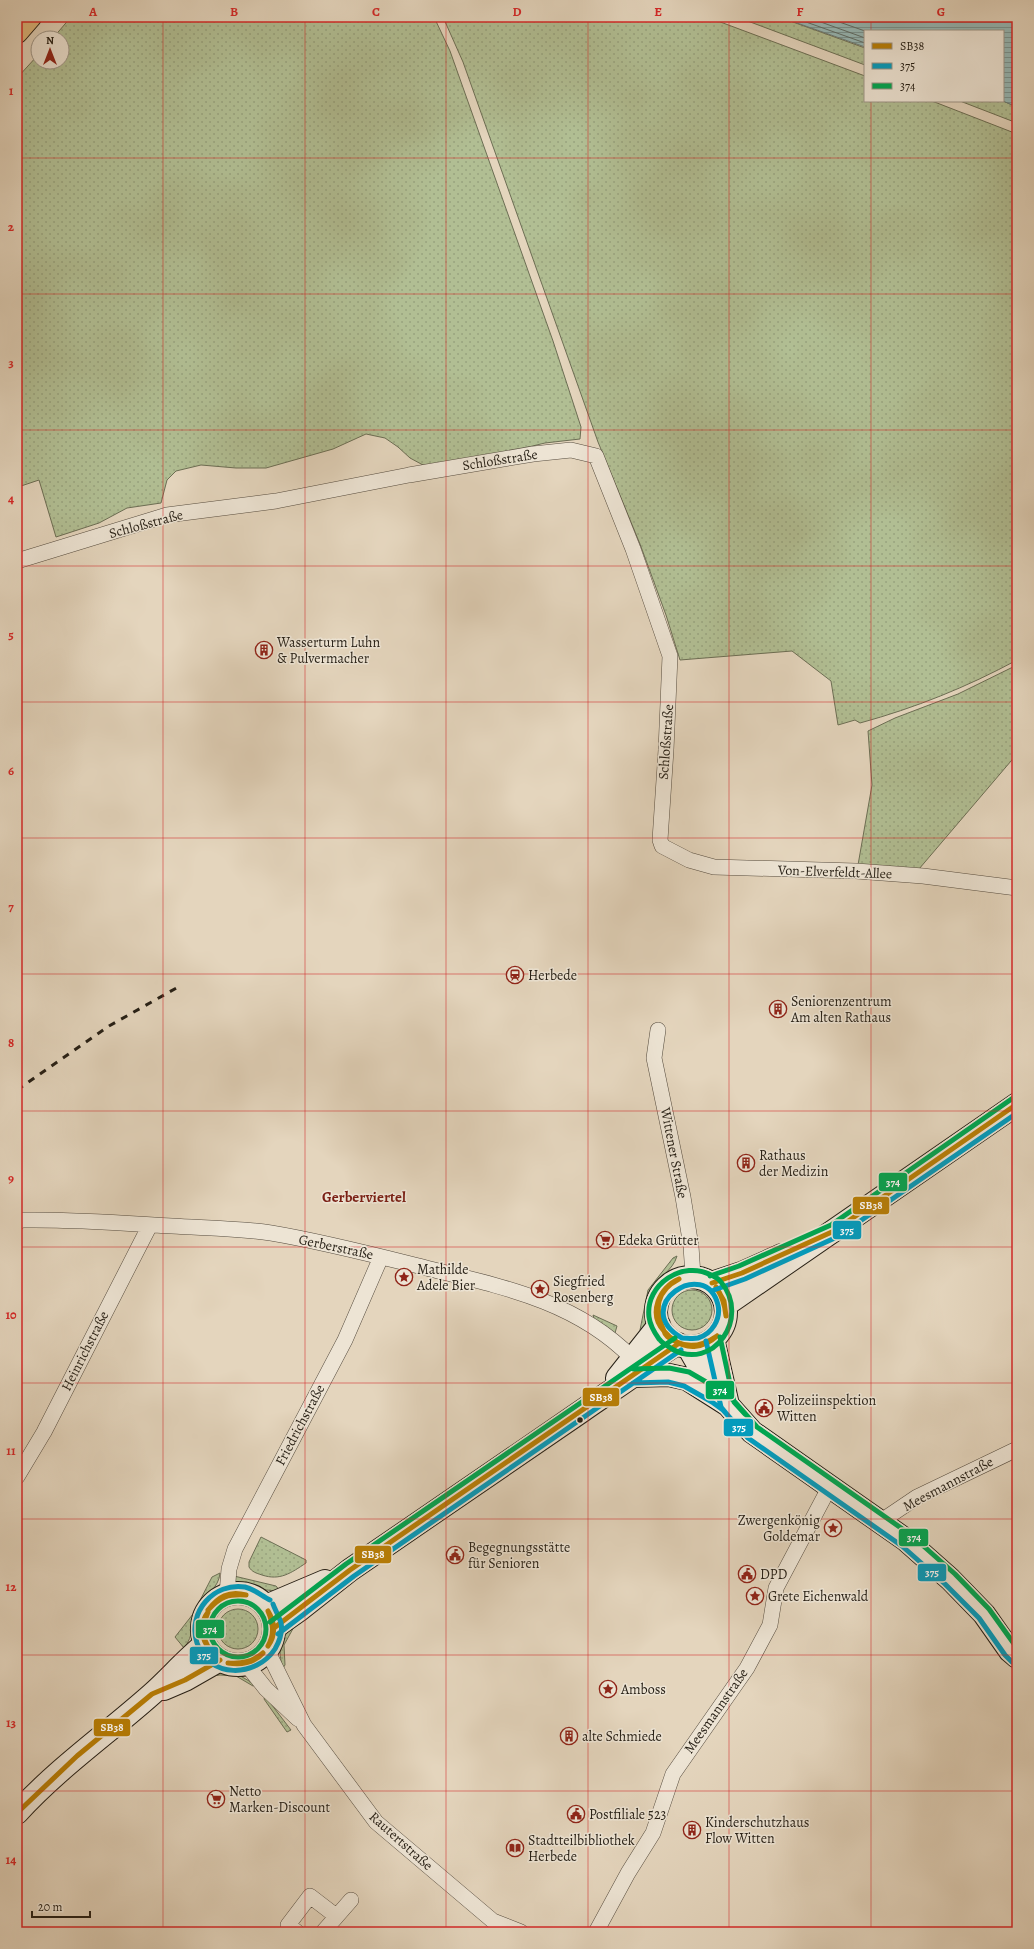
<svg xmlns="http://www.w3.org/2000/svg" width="1034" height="1949" viewBox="0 0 1034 1949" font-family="Alegreya,serif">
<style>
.grass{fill:url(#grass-dots);stroke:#6c6e54}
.water{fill:url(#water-rules);stroke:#697b76}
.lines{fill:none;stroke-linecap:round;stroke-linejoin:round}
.shore{stroke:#5e6c66;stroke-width:1}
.street-casing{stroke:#564c3f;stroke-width:16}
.secondary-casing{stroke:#261f15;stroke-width:24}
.highway-casing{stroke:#261f15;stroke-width:24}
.street{stroke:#ede4d4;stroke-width:15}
.secondary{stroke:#ede4d4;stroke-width:22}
.highway{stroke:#e2ba7e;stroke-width:22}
.rail{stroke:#261f15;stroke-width:3;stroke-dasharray:7 7;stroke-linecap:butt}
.bus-1-casing{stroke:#ede4d4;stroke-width:8}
.bus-2-casing{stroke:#ede4d4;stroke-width:8}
.bus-3-casing{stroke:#ede4d4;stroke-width:8}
.bus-1{stroke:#b87e06;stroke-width:5}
.bus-2{stroke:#049bbc;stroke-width:5}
.bus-3{stroke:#00a651;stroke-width:5}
.grid{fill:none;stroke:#d62828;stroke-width:1;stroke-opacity:0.55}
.bus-dot{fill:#261f15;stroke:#ede4d4;stroke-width:1.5}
.labels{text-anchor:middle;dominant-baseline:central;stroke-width:3;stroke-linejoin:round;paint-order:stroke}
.street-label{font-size:14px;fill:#261f15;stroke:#ede4d4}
.poi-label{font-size:14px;fill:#261f15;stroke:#ede4d4;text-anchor:start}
.neighbourhood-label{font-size:15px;font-weight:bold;fill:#7a1f14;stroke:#ede4d4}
.line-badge{stroke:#ede4d4;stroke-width:1.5}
.badge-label{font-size:11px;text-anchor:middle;font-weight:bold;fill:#fff}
.neatline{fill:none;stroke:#d62828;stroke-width:1.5}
.grid-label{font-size:13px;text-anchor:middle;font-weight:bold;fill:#d62828}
</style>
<defs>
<pattern id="grass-dots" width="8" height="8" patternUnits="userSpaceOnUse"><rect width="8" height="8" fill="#b1be93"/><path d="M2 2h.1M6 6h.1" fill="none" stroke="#98a37e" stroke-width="1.8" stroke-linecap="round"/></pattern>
<pattern id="water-rules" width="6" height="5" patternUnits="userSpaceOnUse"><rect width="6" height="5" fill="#96b8b6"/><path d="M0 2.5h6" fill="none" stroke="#7a9593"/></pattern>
</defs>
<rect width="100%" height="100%" fill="#e4d5bd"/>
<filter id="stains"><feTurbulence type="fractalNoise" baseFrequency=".005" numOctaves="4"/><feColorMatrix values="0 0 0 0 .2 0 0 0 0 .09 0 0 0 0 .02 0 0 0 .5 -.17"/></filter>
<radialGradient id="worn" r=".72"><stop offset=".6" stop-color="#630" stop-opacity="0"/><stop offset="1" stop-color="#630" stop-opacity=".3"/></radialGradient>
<path class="grass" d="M71,17h363l16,34 103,290 28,86 -1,12 -35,4 -79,19 -29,4 -14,-1 -13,-7 -12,-11 -13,-9 -19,-4 -33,15 -67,19h-30l-35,-3 -25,6 -9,9 -6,23 -34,5 -28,15 -43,14 -17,-57 -18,6 -4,-8v-400l21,-23v7h24v-24h-9z
M443,17h264l158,59v25h67l85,33v526c-50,27 -102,48 -157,63l-5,-3 -17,5 -7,-44 -39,-30 -112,9 -14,-45 -26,-71 -42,-102 -135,-380z
M737,17h42l86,31v17z
M960,101h43l14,6v16z
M1017,665v89l-98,115 -61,-4 14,-80 -4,-54 27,-13 63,-24z
M677,1256c-4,15 -20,21 -25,35 -6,14 -3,28 -9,42l-3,-3 8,-40 25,-32z
M672 1310a20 20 0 1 1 40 0a20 20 0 1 1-40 0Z
M593,1315l24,11 -2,7 -20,-12z
M261,1537l45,23v3c-15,10 -26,18 -44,12 -6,-2 -10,-3 -13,-8v-5z
M220,1573c-1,15 -15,22 -21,34 -7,14 -5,29 -15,41l-9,-11 18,-23 19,-37z
M234,1576l42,10 4,5c-8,1 -42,-6 -45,-10z
M218 1629a20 20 0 1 1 40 0a20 20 0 1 1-40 0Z
M295,1625l-11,20 1,20 -2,3c-6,-17 -3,-31 12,-43z
M217,1672l20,2 19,11 -3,1 -17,-10 -16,-1 -9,1z
M265,1696l26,34 -4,2 -23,-33z"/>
<path class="water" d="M780,17h237v90l-14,-6v-70h-138v16z"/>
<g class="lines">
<path class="shore" d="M792,17l73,26
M807,17l58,21
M825,17l40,14"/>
<defs>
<path id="street" d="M17,561l150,-46 109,-14 133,-26 124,-21 38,-4 25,6 37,93 37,107 -4,94 -6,90 2,6 27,14 25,7 142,4 67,5 94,12
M658,1030l-4,28 29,139 8,49 2,30
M17,1222l5,-2c51,-1 100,3 150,6 33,2 67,2 99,7 54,9 107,23 159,36 74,18 147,33 202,89
M17,1477l27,-45 106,-207
M880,1522l37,-25 100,-48
M227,1594l2,-25 6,-20 110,-209 36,-83
M267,1650l37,75 72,97 117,99 28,11
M246,1664l20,25 32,30
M297,1932l-9,-7 22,-29 26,20
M323,1932l28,-32
M596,1932l32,-59 25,-40 20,-59 74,-106 23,-43 6,-37 53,-100"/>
<path id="secondary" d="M656 1312a35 35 0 1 1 70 0a35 35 0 1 1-70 0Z
M712,1283l30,-10 40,-18
M726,1305l291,-201
M713,1339l15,66 24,27 154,108 44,39 34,35 26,37 7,6
M688,1347l27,47
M633,1376l36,-1 18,4 41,26
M617,1378l42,-53
M202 1629a36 36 0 1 1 72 0a36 36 0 1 1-72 0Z
M266,1606l59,-25
M274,1628l24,-17 52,-41 232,-159c17,-12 34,-23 51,-35 15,-11 28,-24 45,-32
M164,1689l21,-9 35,-20
M17,1813c41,-45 90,-79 135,-119 18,-16 34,-35 53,-50"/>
<path id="highway" d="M17,32l13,-15"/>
</defs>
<use href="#street" class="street-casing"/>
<use href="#secondary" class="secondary-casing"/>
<use href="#highway" class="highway-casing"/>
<use href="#street" class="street"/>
<use href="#secondary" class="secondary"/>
<use href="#highway" class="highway"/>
<path class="rail" d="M17,1090l92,-64 71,-40"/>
<defs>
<path id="bus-1" d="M712,1283l30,-10 92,-42 183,-127
M716,1287l8,14 2,15
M716,1287c7,10 9,18 10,29
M664,1331c16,19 34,18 53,5
M664,1331c1,5 5,7 9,9 15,10 31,8 44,-4
M664,1331c-16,-17 -5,-44 15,-52
M664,1331c-10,-22 -8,-40 15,-52
M208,1610c10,-13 21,-20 38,-15
M208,1610c13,-14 20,-16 38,-15
M268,1611c7,11 8,24 0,35
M268,1611c5,12 7,23 0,35
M208,1612c-6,15 -7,24 2,38
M208,1612c-9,12 -7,27 2,38
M274,1628l76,-58 328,-226
M228,1663c14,1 24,-1 35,-10
M228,1663c13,2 26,0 35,-10
M17,1813l60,-57 75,-62 33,-14 35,-20"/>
<path id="bus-2" d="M714,1290l31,-11 92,-42 180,-124
M682,1338c-54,-31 24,-83 36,-33 3,14 -6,29 -20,33 -5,1 -11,0 -16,0
M706,1341l15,66 14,17
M633,1383l35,-1 16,4 28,16 11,8 25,28 154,108 43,38 34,34 26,37 7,7
M270,1600c-8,-4 -16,-11 -25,-13 -31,-5 -58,25 -48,56 12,36 59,35 78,6 4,-7 8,-17 6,-26 -2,-7 -6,-13 -8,-19
M278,1634l76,-58 327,-226"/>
<path id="bus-3" d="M710,1276l29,-10 92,-41 182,-127
M720,1337l14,65 11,12
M659,1339c-5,-7 -9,-14 -10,-22 -4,-33 34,-57 62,-42 4,2 7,3 10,7 30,36 -8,90 -49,67 -4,-3 -9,-5 -12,-9
M633,1369l36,-1 20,4 31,18 13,10 24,27 154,108 44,39 34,35 28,39
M210 1629a28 28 0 1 1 56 0a28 28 0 1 1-56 0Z
M270,1622l76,-58 329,-226"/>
</defs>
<use href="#bus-1" class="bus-1-casing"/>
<use href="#bus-2" class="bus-2-casing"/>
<use href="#bus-3" class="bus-3-casing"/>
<use href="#bus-1" class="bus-1"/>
<use href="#bus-2" class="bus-2"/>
<use href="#bus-3" class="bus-3"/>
</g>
<path class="grid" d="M163,17v1915M305,17v1915M446,17v1915M588,17v1915M729,17v1915M871,17v14M871,101v1831M17,158h1000M17,294h1000M17,430h1000M17,566h1000M17,702h1000M17,838h1000M17,974h1000M17,1111h1000M17,1247h1000M17,1383h1000M17,1519h1000M17,1655h1000M17,1791h1000"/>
<defs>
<symbol id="building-ring" viewBox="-11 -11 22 22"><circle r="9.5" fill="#ede4d4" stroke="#8f2418" stroke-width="1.5"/><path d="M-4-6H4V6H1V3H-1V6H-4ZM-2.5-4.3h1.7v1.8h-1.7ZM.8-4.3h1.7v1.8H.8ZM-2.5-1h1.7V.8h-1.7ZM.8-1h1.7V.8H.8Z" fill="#8f2418"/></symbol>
<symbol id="station-ring" viewBox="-11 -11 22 22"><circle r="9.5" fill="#ede4d4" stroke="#8f2418" stroke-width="1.5"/><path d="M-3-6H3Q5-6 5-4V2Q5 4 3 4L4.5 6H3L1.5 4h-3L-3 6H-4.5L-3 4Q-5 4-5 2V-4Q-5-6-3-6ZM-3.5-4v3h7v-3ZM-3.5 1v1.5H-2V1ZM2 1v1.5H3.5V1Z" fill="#8f2418"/></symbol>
<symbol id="supermarket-ring" viewBox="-11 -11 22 22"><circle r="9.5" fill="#ede4d4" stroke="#8f2418" stroke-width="1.5"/><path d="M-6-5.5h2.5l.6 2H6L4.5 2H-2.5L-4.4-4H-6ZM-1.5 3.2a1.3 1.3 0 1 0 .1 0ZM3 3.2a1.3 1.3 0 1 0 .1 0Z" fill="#8f2418"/></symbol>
<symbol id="sight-ring" viewBox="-11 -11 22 22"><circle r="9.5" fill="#ede4d4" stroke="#8f2418" stroke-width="1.5"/><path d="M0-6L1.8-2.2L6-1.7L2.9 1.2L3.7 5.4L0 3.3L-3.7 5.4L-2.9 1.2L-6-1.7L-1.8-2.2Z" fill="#8f2418"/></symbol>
<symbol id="civic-ring" viewBox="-11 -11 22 22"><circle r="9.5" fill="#ede4d4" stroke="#8f2418" stroke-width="1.5"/><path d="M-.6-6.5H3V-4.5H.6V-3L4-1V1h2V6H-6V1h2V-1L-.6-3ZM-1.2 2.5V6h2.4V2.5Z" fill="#8f2418"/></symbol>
<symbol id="library-ring" viewBox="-11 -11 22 22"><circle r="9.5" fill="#ede4d4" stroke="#8f2418" stroke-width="1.5"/><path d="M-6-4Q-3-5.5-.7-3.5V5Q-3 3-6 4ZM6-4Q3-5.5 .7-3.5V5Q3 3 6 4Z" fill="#8f2418"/></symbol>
</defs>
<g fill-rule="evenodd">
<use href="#building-ring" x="254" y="640" width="20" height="20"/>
<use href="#station-ring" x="505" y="965" width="20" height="20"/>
<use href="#building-ring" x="768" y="999" width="20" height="20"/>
<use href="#building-ring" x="736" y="1153" width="20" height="20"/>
<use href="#supermarket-ring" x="595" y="1230" width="20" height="20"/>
<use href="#sight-ring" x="394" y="1267" width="20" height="20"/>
<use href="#sight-ring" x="530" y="1279" width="20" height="20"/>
<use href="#civic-ring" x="754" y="1398" width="20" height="20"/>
<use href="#sight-ring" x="823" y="1518" width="20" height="20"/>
<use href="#civic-ring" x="445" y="1545" width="20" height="20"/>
<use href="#civic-ring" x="737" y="1564" width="20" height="20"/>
<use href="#sight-ring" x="745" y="1586" width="20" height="20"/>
<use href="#sight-ring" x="598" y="1679" width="20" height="20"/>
<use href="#building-ring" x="559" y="1726" width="20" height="20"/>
<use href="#supermarket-ring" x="206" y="1789" width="20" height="20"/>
<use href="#civic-ring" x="566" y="1804" width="20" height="20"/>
<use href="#building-ring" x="682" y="1820" width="20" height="20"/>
<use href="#library-ring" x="505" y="1838" width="20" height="20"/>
</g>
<circle class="bus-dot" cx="580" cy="1420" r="3.5"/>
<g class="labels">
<g class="street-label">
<text transform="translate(500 460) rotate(-9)">Schloßstraße</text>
<text transform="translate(146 524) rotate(-15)">Schloßstraße</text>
<text transform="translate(666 742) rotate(-86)">Schloßstraße</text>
<text transform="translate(835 872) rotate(2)">Von-Elverfeldt-Allee</text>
<text transform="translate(674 1153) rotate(79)">Wittener Straße</text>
<text transform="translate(336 1247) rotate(12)">Gerberstraße</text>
<text transform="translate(85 1351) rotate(-63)">Heinrichstraße</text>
<text transform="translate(300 1425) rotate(-62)">Friedrichstraße</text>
<text transform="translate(948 1484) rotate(-28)">Meesmannstraße</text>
<text transform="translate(716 1711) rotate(-55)">Meesmannstraße</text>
<text transform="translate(401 1841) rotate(42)">Rautertstraße</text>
</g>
<g class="poi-label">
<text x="277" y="642">Wasserturm Luhn<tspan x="277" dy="16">&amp; Pulvermacher</tspan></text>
<text x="528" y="975">Herbede</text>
<text x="791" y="1001">Seniorenzentrum<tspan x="791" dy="16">Am alten Rathaus</tspan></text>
<text x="759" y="1155">Rathaus<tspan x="759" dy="16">der Medizin</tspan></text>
<text x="618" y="1240">Edeka Grütter</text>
<text x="417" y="1269">Mathilde<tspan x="417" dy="16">Adele Bier</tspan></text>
<text x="553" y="1281">Siegfried<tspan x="553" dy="16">Rosenberg</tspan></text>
<text x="777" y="1400">Polizeiinspektion<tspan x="777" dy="16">Witten</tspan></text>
<text x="820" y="1520" text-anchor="end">Zwergenkönig<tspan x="820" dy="16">Goldemar</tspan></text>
<text x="468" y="1547">Begegnungsstätte<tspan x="468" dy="16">für Senioren</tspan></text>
<text x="760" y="1574">DPD</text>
<text x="768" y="1596">Grete Eichenwald</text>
<text x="621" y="1689">Amboss</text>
<text x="582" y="1736">alte Schmiede</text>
<text x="229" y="1791">Netto<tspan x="229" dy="16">Marken-Discount</tspan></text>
<text x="589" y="1814">Postfiliale 523</text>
<text x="705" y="1822">Kinderschutzhaus<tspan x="705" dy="16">Flow Witten</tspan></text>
<text x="528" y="1840">Stadtteilbibliothek<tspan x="528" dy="16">Herbede</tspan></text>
</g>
<g class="neighbourhood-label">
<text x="364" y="1197">Gerberviertel</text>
</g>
</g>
<g class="line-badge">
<rect x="878" y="1172" width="30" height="20" rx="4" fill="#00a651"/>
<rect x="852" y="1196" width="38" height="19" rx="4" fill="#b87e06"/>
<rect x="832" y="1220" width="30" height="20" rx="4" fill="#049bbc"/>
<rect x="705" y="1380" width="30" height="20" rx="4" fill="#00a651"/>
<rect x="582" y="1387" width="38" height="20" rx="4" fill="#b87e06"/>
<rect x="723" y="1418" width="31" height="19" rx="4" fill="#049bbc"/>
<rect x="898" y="1528" width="31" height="19" rx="4" fill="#00a651"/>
<rect x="354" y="1545" width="38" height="19" rx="4" fill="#b87e06"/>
<rect x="917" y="1563" width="30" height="19" rx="4" fill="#049bbc"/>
<rect x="195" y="1619" width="30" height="20" rx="4" fill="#00a651"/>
<rect x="189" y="1646" width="30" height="19" rx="4" fill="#049bbc"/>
<rect x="93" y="1718" width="38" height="19" rx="4" fill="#b87e06"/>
</g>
<g class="badge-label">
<text x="893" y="1186">374</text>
<text x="871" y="1209">SB38</text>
<text x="847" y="1234">375</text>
<text x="720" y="1394">374</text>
<text x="601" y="1401">SB38</text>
<text x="739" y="1431">375</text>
<text x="914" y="1541">374</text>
<text x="373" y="1558">SB38</text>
<text x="932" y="1576">375</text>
<text x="210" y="1633">374</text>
<text x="204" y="1659">375</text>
<text x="112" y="1731">SB38</text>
</g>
<rect width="1034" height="1949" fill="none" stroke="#e4d5bd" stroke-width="44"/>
<rect x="864" y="30" width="140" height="72" fill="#ede4d4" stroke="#9d9588"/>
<rect x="872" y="43" width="20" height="6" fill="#b87e06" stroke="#9d9588"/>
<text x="900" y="50" font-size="12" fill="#261f15">SB38</text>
<rect x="872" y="63" width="20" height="6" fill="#049bbc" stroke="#9d9588"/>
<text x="900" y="70" font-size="12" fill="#261f15">375</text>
<rect x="872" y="83" width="20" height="6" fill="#00a651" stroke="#9d9588"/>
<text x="900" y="90" font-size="12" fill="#261f15">374</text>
<g transform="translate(50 50)"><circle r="19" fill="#ede4d4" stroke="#9d9588"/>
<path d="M0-3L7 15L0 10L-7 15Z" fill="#8f2418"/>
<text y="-6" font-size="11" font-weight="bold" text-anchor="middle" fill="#261f15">N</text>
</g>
<path d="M32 1911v6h58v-6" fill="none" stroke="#261f15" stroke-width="2"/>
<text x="38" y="1911" font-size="12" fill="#261f15" stroke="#ede4d4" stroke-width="3" paint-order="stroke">20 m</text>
<rect x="22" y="22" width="990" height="1905" class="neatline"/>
<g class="grid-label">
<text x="93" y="16">A</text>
<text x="234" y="16">B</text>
<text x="376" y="16">C</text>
<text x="517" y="16">D</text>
<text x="658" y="16">E</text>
<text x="800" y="16">F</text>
<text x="941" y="16">G</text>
<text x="11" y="95">1</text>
<text x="11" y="231">2</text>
<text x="11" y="367">3</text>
<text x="11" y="503">4</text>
<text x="11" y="639">5</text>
<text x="11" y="775">6</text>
<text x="11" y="911">7</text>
<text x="11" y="1047">8</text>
<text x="11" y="1183">9</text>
<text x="11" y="1319">10</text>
<text x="11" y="1455">11</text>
<text x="11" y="1591">12</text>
<text x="11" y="1727">13</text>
<text x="11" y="1864">14</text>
</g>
<rect width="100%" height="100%" filter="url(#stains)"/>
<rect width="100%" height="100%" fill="url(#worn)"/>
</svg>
